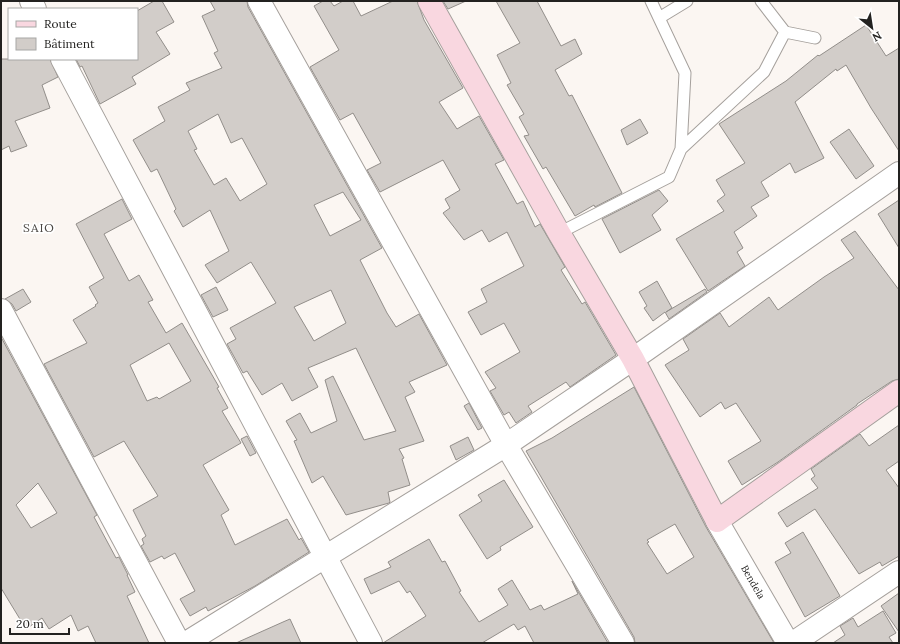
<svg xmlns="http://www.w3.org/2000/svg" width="900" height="644" viewBox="0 0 900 644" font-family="Lora,serif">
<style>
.building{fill:#d2cdc9;stroke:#928e8a;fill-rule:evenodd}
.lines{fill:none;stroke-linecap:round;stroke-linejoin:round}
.lane-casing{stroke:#a5a09c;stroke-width:13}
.street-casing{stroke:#a5a09c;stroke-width:24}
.secondary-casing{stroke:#a5a09c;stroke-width:24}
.lane{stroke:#fff;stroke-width:11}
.street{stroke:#fff;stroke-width:22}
.secondary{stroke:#f9d7e0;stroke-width:22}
.labels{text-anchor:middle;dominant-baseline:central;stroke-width:3.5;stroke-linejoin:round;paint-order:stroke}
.street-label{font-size:10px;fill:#232220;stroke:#fff}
.quarter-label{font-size:12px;letter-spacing:1px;fill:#4b4743;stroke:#fff}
</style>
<rect width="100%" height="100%" fill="#fbf6f2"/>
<path class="building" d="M154,1h8l12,21 -18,10 14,22 -38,23 4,7 -36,20 -18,-38 -2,1 -4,-8h61v-48z
M210,1h37l1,6 134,241 -22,12 27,53 9,14 23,-13 28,51 -38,17 6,10 -10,5 19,44 -25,8 5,9 -2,1 8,26 -22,7 2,10 -1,1 -43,12 -23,-39 -11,7 -18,-42 3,-1 -11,-19 14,-8 11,20 26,-12 -12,-41 8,-4 31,64 32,-9 -40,-83 -48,20 10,19 -26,14 -10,-18 -20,12 -15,-24 -4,2 -16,-29 9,-5 -6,-11 46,-25 -25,-41 -34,21 -12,-18 24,-14 -19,-41 -27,17 -9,-16 2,-2 -19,-40 -6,3 -18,-32 32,-19 -7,-14 32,-17 -4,-7 36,-15 -8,-15 4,-2 -16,-35 13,-6zM218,114l13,29 11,-5 25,46 -27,17 -14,-23 -12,7 -20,-35 3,-1 -9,-18zM343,192l18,28 -31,16 -16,-31zM331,290l15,33 -32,18 -20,-34z
M323,1h7l4,5 9,-5h10l8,15 32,-15h24l7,19 39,68 -24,14 18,27 22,-13 25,44 -9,4 22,40 6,-3 12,26 5,-3 25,43 -4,3 21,34 3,-2 31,53 -46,32 -4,-5 -38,24 4,6 -16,11 -7,-11 -5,3 -14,-24 6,-3 -11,-16 35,-20 -16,-29 -23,12 -13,-23 19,-10 -6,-13 43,-23 -17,-34 -18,10 -7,-12 -18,10 -21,-27 7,-5 -5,-9 15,-9 -17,-30 -63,32 -13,-22 14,-7 -28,-50 -13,7 -30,-53 29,-17 -25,-44z
M443,1h23l-18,8z
M496,1h41l24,45 14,-7 7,15 -27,16 14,26 3,-1 50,98 -27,14 -1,-2 -19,11 -29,-49 -3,2 -19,-33 5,-1 -10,-18 5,-3 -17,-29 4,-2 -14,-28 23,-12z
M866,25l20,31 13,-8v103l-28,-43 -25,-43 -9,6 -1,-2 -41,33 29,56 -29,15 -5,-10 -29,19 8,14 -18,11 6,9 -23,16 9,16 -6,4 8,14 -37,25 -32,-52 48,-28 -7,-10 8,-6 -9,-15 29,-17 -26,-39 67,-43 32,-26 1,1z
M1,59h49l8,18 -16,8 8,23 -35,13 12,25 -16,6 -2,-6 -8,4z
M640,119l8,14 -21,12 -6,-15z
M849,129l25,37 -18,13 -26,-37z
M659,190l9,11 -16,14 9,15 -41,23 -18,-34z
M122,199l10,20 -28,15 25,47 10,-6 14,25 -5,2 18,31 16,-10 37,64 -2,1 11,20 -6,3 19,32 -38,22 26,45 -8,5 14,30 52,-26 12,21 2,-2 8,14 -54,34 -47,25 -2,-4 -16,9 -10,-17 15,-8 -20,-38 -11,6 -2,-3 -12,6 -9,-16 3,-2 -2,-5 4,-3 -13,-26 25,-14 -34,-55 -30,16 -50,-93 43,-21 -14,-23 23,-14 -1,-1 3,-2 -9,-16 15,-9 -28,-54zM169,343l22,38 -32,18 -2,-2 -10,4 -17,-36z
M899,200v48l-21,-34z
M855,231l44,59v89l-7,2 -35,23v1l-79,57 -36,23 -14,-24 33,-20 -25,-38 -11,6 -4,-7 -21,15 -35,-52 24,-15 -6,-11 37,-26 9,14 40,-30 9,13 46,-33 30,-19 -13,-18z
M657,281l15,27 -6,4 39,-23 2,3 -38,27 -4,-7 -12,9 -9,-13 3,-2 -8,-14z
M216,287l12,23 -15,7 -12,-22z
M23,289l8,13 -15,9 -4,-7 -7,-5z
M1,337l96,178 -3,2 22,41 3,-1 9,18h-1l8,17 -8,4 22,47h-53l-8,-17 -10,5 -7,-16 -22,14 -7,-11 -16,11 -25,-41zM38,483l19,30 -26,15 -15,-23z
M634,387l72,140 68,116h-139l-1,-6 -108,-186 26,-13zM675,524l19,33 -27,17 -20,-31 2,-1 -2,-2z
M469,403l13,25 -4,2 -14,-24z
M899,425v36l-13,9 13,18v68l-17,10 -2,-4 -21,12 -44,-65 -28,18 -9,-14 40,-25 -7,-9 4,-3 -4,-7 49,-35 9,12z
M247,436l9,17 -6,3 -9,-17z
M468,437l6,13 -18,10 -6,-14z
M504,480l29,47 -33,20 1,3 -14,9 -28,-44 23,-14 -4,-6z
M803,532l37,64 -35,21 -30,-55 16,-9 -6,-10z
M429,539l13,23 3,-1 16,30 -2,1 20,30 29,-17 -10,-16 14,-9 18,30 11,-5 3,5 34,-16 -6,-13 36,62h-74l-9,-17 -7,4 -4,-6 -32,19h-99l43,-27 -16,-25 -3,2 -8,-12 -28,13 -7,-15 27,-12 -3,-5z
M899,593v39l-18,-26z
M883,611l13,22 -7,4 4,6h-60l12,-8 -5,-9 13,-8 5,9z
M290,619l11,24h-65l47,-21z"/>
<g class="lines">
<defs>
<path id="lane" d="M761,1l24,31
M659,18l28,-17
M681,149l83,-77 21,-40 30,6
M559,233l110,-56 12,-28 4,-76 -34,-72"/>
<path id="street" d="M31,1l4,8
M259,1l247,444 117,198
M62,59l309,584
M1,310l178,333
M717,521l71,122
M186,643l320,-198 127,-86 266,-186
M793,643l106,-71"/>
<path id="secondary" d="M429,1l130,232 74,126 84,162 182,-130"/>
</defs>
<use href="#lane" class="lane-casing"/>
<use href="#street" class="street-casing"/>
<use href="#secondary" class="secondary-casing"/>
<use href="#lane" class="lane"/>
<use href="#street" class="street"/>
<use href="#secondary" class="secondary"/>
</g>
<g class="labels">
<g class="street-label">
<text transform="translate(753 582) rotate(60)">Bendela</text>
</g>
<g class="quarter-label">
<text x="39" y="227">SAIO</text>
</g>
</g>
<rect width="900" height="644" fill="none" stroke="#232220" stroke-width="4"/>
<rect x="8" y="8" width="130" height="52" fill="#ffffff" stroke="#a7a7a6"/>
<rect x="16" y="21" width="20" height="6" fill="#f9d7e0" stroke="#a7a7a6"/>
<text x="44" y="28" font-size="12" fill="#232220">Route</text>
<rect x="16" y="38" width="20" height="12" fill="#d2cdc9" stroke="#a7a7a6"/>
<text x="44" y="48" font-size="12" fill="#232220">Bâtiment</text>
<g transform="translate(872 28) rotate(150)" stroke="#ffffff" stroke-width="3" paint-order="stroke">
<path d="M0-3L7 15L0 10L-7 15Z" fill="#232220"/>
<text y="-6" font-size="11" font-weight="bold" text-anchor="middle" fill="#232220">N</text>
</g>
<path d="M10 628v6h59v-6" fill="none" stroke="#232220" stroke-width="2"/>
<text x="16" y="628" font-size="12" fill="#232220" stroke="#ffffff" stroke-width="3" paint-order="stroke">20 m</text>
</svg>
